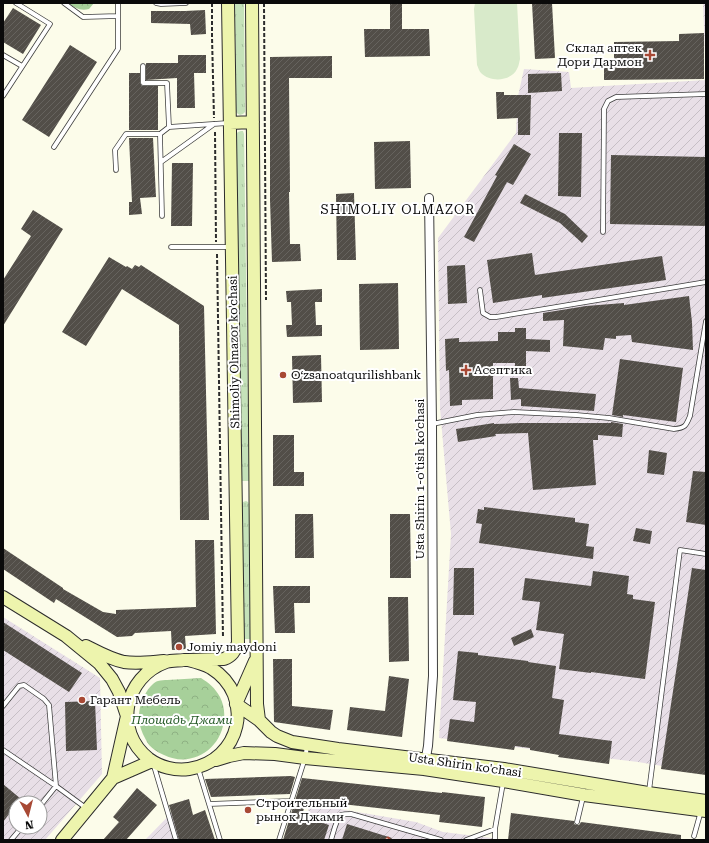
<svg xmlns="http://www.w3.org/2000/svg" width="709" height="843" viewBox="0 0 709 843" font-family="'Roboto Serif',serif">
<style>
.industrial{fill:url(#industrial-furrows);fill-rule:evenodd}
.grass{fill:url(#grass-tufts)}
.forest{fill:url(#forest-crowns)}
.pitch{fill:#d8eaca}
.building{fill:url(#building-hatch)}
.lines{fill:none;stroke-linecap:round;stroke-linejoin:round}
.lane-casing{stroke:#3d3d3d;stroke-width:5.5}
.street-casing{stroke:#3d3d3d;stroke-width:10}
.secondary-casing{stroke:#2c2c2c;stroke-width:14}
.path{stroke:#2c2c2c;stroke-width:2;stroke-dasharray:4 2;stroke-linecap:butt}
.lane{stroke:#fff;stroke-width:4}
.street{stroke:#fff;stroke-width:8}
.secondary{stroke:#edf4ad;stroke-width:12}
.rail-casing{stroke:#a84935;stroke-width:4.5}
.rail{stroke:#fff;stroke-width:3;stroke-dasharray:9;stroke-linecap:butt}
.poi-dot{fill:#a84935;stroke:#fff;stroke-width:1.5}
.labels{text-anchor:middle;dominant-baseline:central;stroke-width:4;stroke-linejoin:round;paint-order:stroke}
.poi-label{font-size:12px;fill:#0a0a0a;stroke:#fff;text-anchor:start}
.street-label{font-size:12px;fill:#0a0a0a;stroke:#fff}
.park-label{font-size:12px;font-style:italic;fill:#245925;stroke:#fff}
.neighbourhood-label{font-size:13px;letter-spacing:1px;fill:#0a0a0a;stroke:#fff}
</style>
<defs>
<pattern id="industrial-furrows" width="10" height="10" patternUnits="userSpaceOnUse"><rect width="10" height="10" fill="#e8dfe7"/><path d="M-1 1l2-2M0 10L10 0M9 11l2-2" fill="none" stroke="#c6bec5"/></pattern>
<pattern id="grass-tufts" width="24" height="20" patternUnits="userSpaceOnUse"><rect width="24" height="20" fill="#c5e2b9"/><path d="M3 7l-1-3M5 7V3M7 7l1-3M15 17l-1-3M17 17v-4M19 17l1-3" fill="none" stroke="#a8c19e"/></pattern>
<pattern id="forest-crowns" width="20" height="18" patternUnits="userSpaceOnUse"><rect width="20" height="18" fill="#a7d09a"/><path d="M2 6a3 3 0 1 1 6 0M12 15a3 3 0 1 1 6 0" fill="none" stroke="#8eb183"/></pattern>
<pattern id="building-hatch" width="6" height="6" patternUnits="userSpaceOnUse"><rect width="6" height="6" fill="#524e48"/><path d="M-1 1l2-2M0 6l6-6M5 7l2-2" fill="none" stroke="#66635e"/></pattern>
</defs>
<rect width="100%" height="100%" fill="#fcfcea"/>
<path class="industrial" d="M703,3h3v753l-42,-6 -2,16 -24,-4 -199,-24 12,-204 -11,-126 -2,-170 78,-105 2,-37 6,-27 45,3 2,16 135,-8z
M3,617l97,61 2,96 -57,66h-42zM16,803h24v24h-24z
M185,799l13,41h-53z
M310,804l106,18 27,10 65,8h-209z"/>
<path class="grass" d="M235,3h9l1,109 -2,2 -3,1 -2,-1 -2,-2z
M241,131h2l1,3 5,347h-7l-6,-347 2,-2z
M246,501l2,1 1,2 1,135h-6l-2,-135 1,-2z"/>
<path class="forest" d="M68,3h26l-5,6c-9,2 -14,-1 -21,-6z
M201,678c8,5 14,10 19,19 3,6 5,14 4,21 -1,30 -32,51 -60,37 -7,-3 -15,-8 -18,-15 -10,-17 -9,-32 1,-49 2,-3 7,-9 11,-10 3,-1 7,-1 9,-1 12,-1 23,-1 34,-2z"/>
<path class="pitch" d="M475,3h42l3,56c-1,3 -1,7 -3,10 -6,12 -26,14 -36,4 -2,-2 -3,-6 -4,-8l-3,-56z"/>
<path class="building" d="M390,3h12v26h27l1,27 -65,1 -1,-28h26z
M532,3h20l3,55 -20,1z
M13,8l28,17 -18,29 -20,-12v-19z
M205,10l1,24 -15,1 -1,-11 -39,-1v-12h34z
M704,33v46l-100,1v-13h10v-25l65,-1v-7z
M70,45l27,17 -48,75 -27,-17z
M178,55h28v18h-12l1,35h-18v-30l-31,2v-17h32z
M332,56v22h-43l1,114h-1l1,52h10l1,17 -29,1 -2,-62v-143z
M129,73h11v10l2,3h16v44h-29z
M561,73l1,18 -34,2v-19z
M496,92h8v3h27l-1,40h-12v-17l-21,1z
M559,133h23l-1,64 -23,-1z
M129,138h24l3,59 -16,1 2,16 -13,1v-13h3z
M410,141l1,47 -36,1 -1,-47z
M514,144l17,10 -18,31 -6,-3 -33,60 -10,-5 33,-61 -2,-1z
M611,155l95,2v69l-96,-2z
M172,163h21l-1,63h-21z
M354,193l2,67h-19l-1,-66z
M525,194l40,20 23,22 -6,7 -22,-20 -40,-20z
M33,210l30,19 -60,97v-46l28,-44 -10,-7z
M532,253l3,22 127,-19 4,24 -124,18v-3l-49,8 -6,-43z
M109,257l17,10 1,-1 5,3 3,-4 4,2 2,-2 63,41 5,214h-29l-1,-195 -57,-36 -36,57 -24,-14z
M465,265l2,38 -19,1 -1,-38z
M398,283l1,66 -39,1 -1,-66z
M322,289v13h-7l1,23h6v11l-35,1 -1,-12h6l-1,-23h-4l-1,-11z
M689,296l3,26 1,28 -61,-8 -1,-7 -15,1v3l-11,-1 -2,12 -40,-4 1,-26 -21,1v-8l43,-7 38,-3v2z
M515,328h11v11l24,1v12l-24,-1v19h-11v-7h-22v36l-31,1v5l-12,1 -1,-36 -3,1 -1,-32 14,-1v4l39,-1v-9h17z
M321,355l1,47 -29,1 -1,-47z
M620,359l63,9 -7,54 -53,-7v2l-11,-2z
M510,378h8l1,10 77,6 -2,17 -73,-5v-7l-10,1z
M611,422l12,2 -1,13 -24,-2v5h-5l3,45 -63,5 -5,-57 -33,1 1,2 -38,6 -2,-13 38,-6v1l27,-1h90z
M273,435h21v37h10v14h-31z
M649,450l18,3 -3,22 -17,-2z
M693,471l13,1v53l-20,-3z
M484,507l91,11v4l14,2 -3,22 8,1 -1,12 -114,-16 3,-19 -6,-1 2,-14 6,1z
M295,514h18l1,44h-19z
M390,514h20l1,64h-21z
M636,528l16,3 -2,13 -17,-3z
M195,540h19l2,94 -31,2 1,13 -14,1 -1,-19 -36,2 -3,3 -15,1 -61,-38 -2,4 -51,-34v-21l60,40v1l40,23 13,2v-4l80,-3z
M454,568h20v47h-21z
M692,568l14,2v205l-45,-6z
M593,571l36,5 -2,18 6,1v4l22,3 -10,77 -54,-7v1l-32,-4 5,-35 -28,-4 4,-28 -18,-2 3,-22 66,8z
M273,586h37v17h-16l1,30h-20z
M388,597h20l1,64 -20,1z
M3,622l79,51 -13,19 -66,-42z
M531,629l3,8 -20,9 -3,-8z
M458,651l20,2v2l50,6v1l28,4 -4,32 12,2 -5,34 53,7 -3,23 -51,-7 1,-2 -29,-5v-2l-15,-2 -1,4 -67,-9 3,-22 24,3 2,-20 -23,-2z
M273,659h19v47l41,4 -3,20 -56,-8z
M389,676l20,3 -7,58 -55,-7 3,-23 35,4z
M95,701l2,49 -31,1 -1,-49z
M291,776l4,1 -5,17 -79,3 -6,-18z
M302,778l140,15v-1l43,5 -3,30 -43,-5 1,-7 -134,-15 -4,16 27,9 -5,15h-41z
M3,784l18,15 -3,4h-2v2l-13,17z
M137,788l20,17 -31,35h-23l16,-18 -6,-5z
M189,799l4,16 12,-5 10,30h-36l-10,-35z
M511,813l63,8v3l3,1h2l2,-3 100,13v5h-173z
M347,824l45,14 -1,2h-49z"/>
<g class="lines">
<defs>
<path id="lane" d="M64,3l19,14 35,-1
M156,3l5,1 25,-1
M3,55l19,11
M143,66v17h24l2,44 59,-4
M3,96l47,-72 -34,-21
M54,147l64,-98v-46
M161,162l53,-38
M116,170l-1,-20 11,-16h34
M162,216l-2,-82 9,-7
M603,232l1,-123 4,-8 8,-4 90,-3
M171,247h59
M480,290l3,23 7,4h6l210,-35
M432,424l45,-9 37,-3 62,3 33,3 65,11c11,-1 12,-3 16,-13l16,-95
M3,706l16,-20 5,-1 20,14 5,6 7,81 30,22
M3,750l53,36 -16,20
M154,766l22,74
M198,768l22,72
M649,791l31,-241 26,4
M209,804l82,-3
M577,822l6,-25
M694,836l7,-25
M11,840l11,-13
M279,840l26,-82 2,-11
M331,840c2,-6 5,-21 10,-25 3,-1 7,-1 10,-1l90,26
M466,840l29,-11
M495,840v-11l8,-46"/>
<path id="street" d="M425,763l3,-17 5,-70 -1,-252 -3,-226"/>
<path id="secondary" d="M252,3l5,701 2,16
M230,123l23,-1
M3,597l63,39 33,27 13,16 7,13 8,24 -14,62
M86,646c12,6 24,13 38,16 13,2 27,0 40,-1
M188,660c8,2 16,4 23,8 45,28 30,93 -22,101 -14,2 -29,-2 -40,-10 -36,-28 -25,-82 17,-97 6,-2 13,-1 18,-2 13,0 27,-1 40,-1 8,-3 11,-8 14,-16l-10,-640
M255,661l-19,43 23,16 12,12 6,4 15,6 46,7 166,20 144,24 58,8
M216,760l13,-4 15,-3 31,1 30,4 119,11 79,12 81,14 122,16
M62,840l51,-62 39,-17"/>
</defs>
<use href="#lane" class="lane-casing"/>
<use href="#street" class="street-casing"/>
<use href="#secondary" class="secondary-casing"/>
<path class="path" d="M212,3v34l2,81
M264,3l2,297
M215,132l1,110
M217,254l6,384"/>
<use href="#lane" class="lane"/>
<use href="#street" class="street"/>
<use href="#secondary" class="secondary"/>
<defs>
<path id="rail" d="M387,840l1,-1"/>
</defs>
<use href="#rail" class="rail-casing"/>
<use href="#rail" class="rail"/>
</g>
<g class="poi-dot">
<path d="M648 49h4v4h4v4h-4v4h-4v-4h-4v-4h4z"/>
<path d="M464 364h4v4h4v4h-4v4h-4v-4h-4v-4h4z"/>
<circle cx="283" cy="375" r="4"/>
<circle cx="179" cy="647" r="4"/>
<circle cx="82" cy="700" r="4"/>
<circle cx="248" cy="810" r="4"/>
</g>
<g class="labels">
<g class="poi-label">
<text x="642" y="48" text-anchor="end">Склад аптек<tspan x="642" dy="14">Дори Дармон</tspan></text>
<text x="474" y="370">Асептика</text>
<text x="291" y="375">Oʻzsanoatqurilishbank</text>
<text x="187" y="647">Jomiy maydoni</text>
<text x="90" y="700">Гарант Мебель</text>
<text x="256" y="803">Строительный<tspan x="256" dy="14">рынок Джами</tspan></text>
</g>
<g class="street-label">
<text transform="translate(234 352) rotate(-91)">Shimoliy Olmazor ko'chasi</text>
<text transform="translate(420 479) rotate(-90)">Usta Shirin 1-o'tish ko'chasi</text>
<text transform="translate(465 765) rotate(8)">Usta Shirin ko'chasi</text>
</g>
<g class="park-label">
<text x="182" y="720">Площадь Джами</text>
</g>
<g class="neighbourhood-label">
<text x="398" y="209">SHIMOLIY OLMAZOR</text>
</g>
</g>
<rect width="709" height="843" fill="none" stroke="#0a0a0a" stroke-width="8"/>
<g transform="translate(28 815) rotate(173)"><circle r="19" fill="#ffffff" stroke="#9d9d9d"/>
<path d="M0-3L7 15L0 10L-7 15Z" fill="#a84935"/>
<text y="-6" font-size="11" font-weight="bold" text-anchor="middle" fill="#0a0a0a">N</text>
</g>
</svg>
